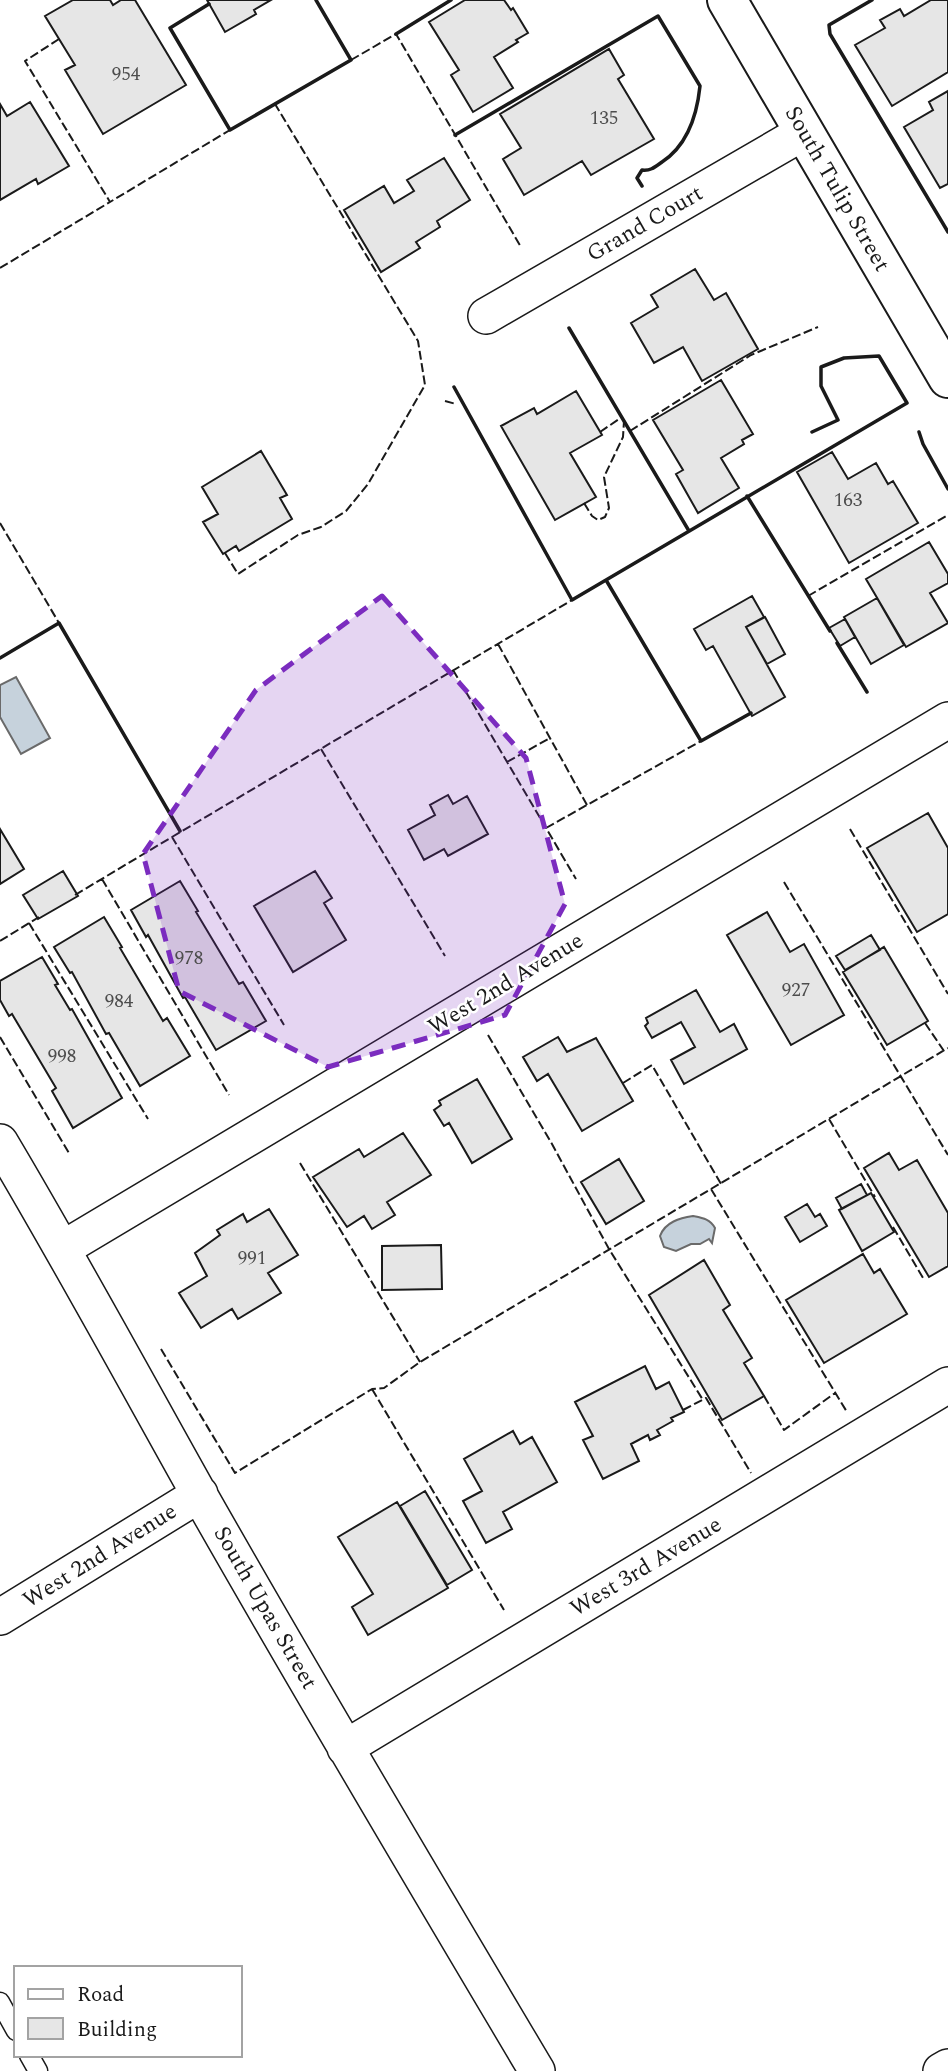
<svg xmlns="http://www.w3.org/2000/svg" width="948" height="2071" viewBox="0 0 948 2071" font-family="Spectral,serif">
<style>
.water{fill:#c6d2dc;stroke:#6a6a6a;stroke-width:2}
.building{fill:#e6e6e6;stroke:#1a1a1a;stroke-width:2}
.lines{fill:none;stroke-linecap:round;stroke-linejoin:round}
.lane-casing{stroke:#1a1a1a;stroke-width:21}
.street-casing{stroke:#1a1a1a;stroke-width:38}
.secondary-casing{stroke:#1a1a1a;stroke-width:42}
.lane{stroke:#fff;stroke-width:18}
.street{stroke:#fff;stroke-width:35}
.secondary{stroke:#fff;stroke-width:38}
.fence{stroke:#1a1a1a;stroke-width:2;stroke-dasharray:9 3.5;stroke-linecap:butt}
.wall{stroke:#1a1a1a;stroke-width:3.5}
.marked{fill:#7b2cbf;fill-opacity:0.2;stroke:#7b2cbf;stroke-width:5;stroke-dasharray:14 9;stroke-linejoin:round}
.labels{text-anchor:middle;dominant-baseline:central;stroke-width:5;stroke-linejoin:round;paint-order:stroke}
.number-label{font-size:19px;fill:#4d4d4d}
.street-label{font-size:23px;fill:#1a1a1a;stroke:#fff}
</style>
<rect width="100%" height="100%" fill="#fff"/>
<path class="water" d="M16,677l34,61 -29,16 -21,-37v-32z
M693,1216c10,2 17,3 22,12l-3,15 -3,-4 -9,5h-9l-15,7 -12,-4 -4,-11c5,-14 20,-18 33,-20z"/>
<path class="building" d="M73,0h37l3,5 8,-5h14l51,85 -83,49 -38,-64 10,-5 -30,-49z
M207,0h64l-17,10 2,4 -31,18z
M465,0h39l7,10 2,-2 15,25 -12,7 2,2 -24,15 19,31 -40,24 -22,-37 8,-5 -30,-48z
M931,0h17v72l-56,34 -37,-61 30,-17 -5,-8 20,-11 4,7z
M609,49l15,26 -6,4 36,60 -63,36 -9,-14 -58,34 -21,-36 18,-11 -21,-34z
M948,91v93l-8,4 -36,-61 29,-17 -4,-8z
M30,102l39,64 -31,18 -2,-5 -36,21v-96l7,12z
M444,158l26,42 -33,21 3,6 -24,15 4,6 -39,24 -37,-62 40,-24 10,17 20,-12 -7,-11z
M695,269l19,31 12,-7 32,56 -56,32 -19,-34 -29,16 -23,-40 27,-16 -7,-12z
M721,380l32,54 -11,6 2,4 -23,14 18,30 -41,25 -22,-39 7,-4 -30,-50z
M576,391l26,44 -32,18 26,44 -41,23 -54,-94 33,-18 3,6z
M261,451l26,44 -7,3 12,21 -53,32 -3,-5 -13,8 -20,-32 15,-8 -16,-27z
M832,452l16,27 28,-16 12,21 5,-3 25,42 -69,40 -52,-91z
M929,542l19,32v9l-18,10 18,30 -42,24 -40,-68z
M752,596l12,21 -18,10 39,70 -33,19 -39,-70 -7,4 -12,-21z
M877,598l27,47 -33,19 -27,-47z
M765,617l20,37 -18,10 -21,-37z
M845,619l10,18 -15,9 -11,-18z
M448,795l5,9 14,-8 21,38 -40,22 -4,-7 -20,11 -16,-30 27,-15 -5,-10z
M928,813l20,35v66l-31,18 -50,-84z
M0,829l24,40 -24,15z
M63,871l15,25 -40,23 -15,-24z
M315,871l17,27 -8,5 22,37 -53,32 -39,-66z
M180,881l18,30 -2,1 43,72 4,-2 23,39 -50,29 -31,-53 -2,1 -35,-63 -2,2 -15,-27z
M767,912l23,40 14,-8 40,71 -53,30 -64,-110z
M104,917l18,30 -2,1 43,73 4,-3 23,38 -50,30 -31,-53 -3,1 -34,-62 -2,1 -16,-26z
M871,935l9,15 -35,20 -9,-14z
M884,947l44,74 -41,24 -44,-73z
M42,957l16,27 -3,1 15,25 2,-1 50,89 -49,30 -21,-37 4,-3 -44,-74 -3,2 -9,-16v-19z
M696,990l24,42 14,-8 13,25 -63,35 -13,-24 24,-13 -14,-25 -29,16 -7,-12 3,-3 -2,-5z
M558,1037l9,15 29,-14 37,63 -51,30 -34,-57 -11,7 -14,-24z
M477,1079l35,60 -40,24 -23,-40 -5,3 -10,-16 7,-5 -2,-4z
M403,1133l28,42 -44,27 8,13 -23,14 -8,-13 -17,11 -34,-50 46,-28 5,8z
M889,1153l10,17 18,-10 31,53v53l-19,11 -65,-109z
M619,1159l25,42 -38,23 -25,-42z
M861,1184l6,11 -25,14 -6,-11z
M871,1193l23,39 -32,19 -23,-41z
M807,1204l8,13 5,-3 7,12 -27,16 -15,-25z
M269,1209l29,46 -30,18 13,20 -43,26 -6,-10 -31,19 -22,-35 28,-17 -12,-23 25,-18 -3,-5 26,-16 4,8z
M441,1245l1,44 -60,1v-44z
M863,1254l11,19 6,-4 27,45 -83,49 -38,-63z
M704,1260l26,45 -7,5 29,48 -8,5 20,33 -42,24 -73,-125z
M645,1366l11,23 13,-7 15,30 -13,6 2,3 -16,9 3,5 -10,5 -2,-5 -17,9 8,17 -36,18 -20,-39 10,-4 -18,-34z
M513,1431l7,13 12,-7 25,45 -54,30 9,17 -26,14 -23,-42 19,-10 -18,-32z
M425,1491l47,79 -25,15 -47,-79z
M397,1502l51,86 -80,47 -16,-28 21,-13 -35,-57z"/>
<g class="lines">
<defs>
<path id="lane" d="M0,2002l16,29
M29,2055l9,16"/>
<path id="street" d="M486,316l318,-184
M0,1142c69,116 133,234 199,352 110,194 224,385 338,577
M64,1248l884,-528
M0,1617l200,-123
M345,1748l603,-363
M941,2071l7,-4"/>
<path id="secondary" d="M727,0l221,378"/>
</defs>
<use href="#lane" class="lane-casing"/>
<use href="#street" class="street-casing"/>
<use href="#secondary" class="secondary-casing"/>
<use href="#lane" class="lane"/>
<use href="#street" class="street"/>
<use href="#secondary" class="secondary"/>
<path class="fence" d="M59,39l-34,22 85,141 120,-72
M351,60l45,-26 125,213
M0,268l110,-66
M445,401l11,3
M630,431l121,-76 67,-28
M600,432l22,-15
M584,503l8,13 6,4 7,-3 4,-9 -5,-31 19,-40 1,-16
M0,523l59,100
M225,553l13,21 60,-39 23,-8 25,-16 22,-27 57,-99 -7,-44 -143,-237
M808,596l140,-81
M498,644l89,161
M453,670l123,209
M321,749l124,207
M507,762l43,-24
M546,828l155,-87
M850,829l98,165
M172,837l400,-237
M102,879l127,216
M784,882l164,273
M75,895l97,-58 112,188
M29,923l119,196
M0,941l39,-24
M925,1023l19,28
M488,1035l64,109 57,105 94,151
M0,1037l69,116
M623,1083l29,-18 69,119
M829,1119l46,78
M300,1163l120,199
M711,1189l136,223
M893,1227l30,51
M161,1349l74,124 137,-84 12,-1 36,-26 528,-314
M372,1389l132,221
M764,1396l20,34 51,-37
M683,1410l23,-12 45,75"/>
<path class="wall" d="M872,0l-43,25 1,9 118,198
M209,4l-39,24 60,102 121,-70 -35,-60
M396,34l55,-34
M455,135l203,-119 42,70c-3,29 -12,59 -38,76 -7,5 -11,9 -20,8l-5,8 5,8
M569,328l120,203
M454,387l118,213 335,-197 -28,-47 -35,2 -23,9v19l17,34 -26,12
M919,432l4,12 25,45
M747,496l83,135
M606,580l95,161 50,-28
M837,643l30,49
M0,658l59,-35 121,208"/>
</g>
<path class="marked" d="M382,596l144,162 39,146 -60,111 -177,52 -149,-76 -36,-137 113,-164z"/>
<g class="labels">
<g class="number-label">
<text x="126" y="74">954</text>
<text x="604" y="118">135</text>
<text x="848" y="500">163</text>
<text x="189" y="958">978</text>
<text x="796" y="990">927</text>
<text x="119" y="1001">984</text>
<text x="62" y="1056">998</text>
<text x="252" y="1258">991</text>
</g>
<g class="street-label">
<text transform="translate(837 189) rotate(60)">South Tulip Street</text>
<text transform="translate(645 224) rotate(-30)">Grand Court</text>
<text transform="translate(506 984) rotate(-31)">West 2nd Avenue</text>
<text transform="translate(100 1556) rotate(-32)">West 2nd Avenue</text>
<text transform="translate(646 1567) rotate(-31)">West 3rd Avenue</text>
<text transform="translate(265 1608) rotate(60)">South Upas Street</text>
</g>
</g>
<rect x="14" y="1966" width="228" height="91" fill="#ffffff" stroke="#a3a3a3" stroke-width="2"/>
<rect x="28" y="1989" width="35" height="10" fill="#ffffff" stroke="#a3a3a3" stroke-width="2"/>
<text x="77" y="2001" font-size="21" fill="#1a1a1a">Road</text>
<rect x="28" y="2018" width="35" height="21" fill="#e6e6e6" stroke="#a3a3a3" stroke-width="2"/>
<text x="77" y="2036" font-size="21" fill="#1a1a1a">Building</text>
</svg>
